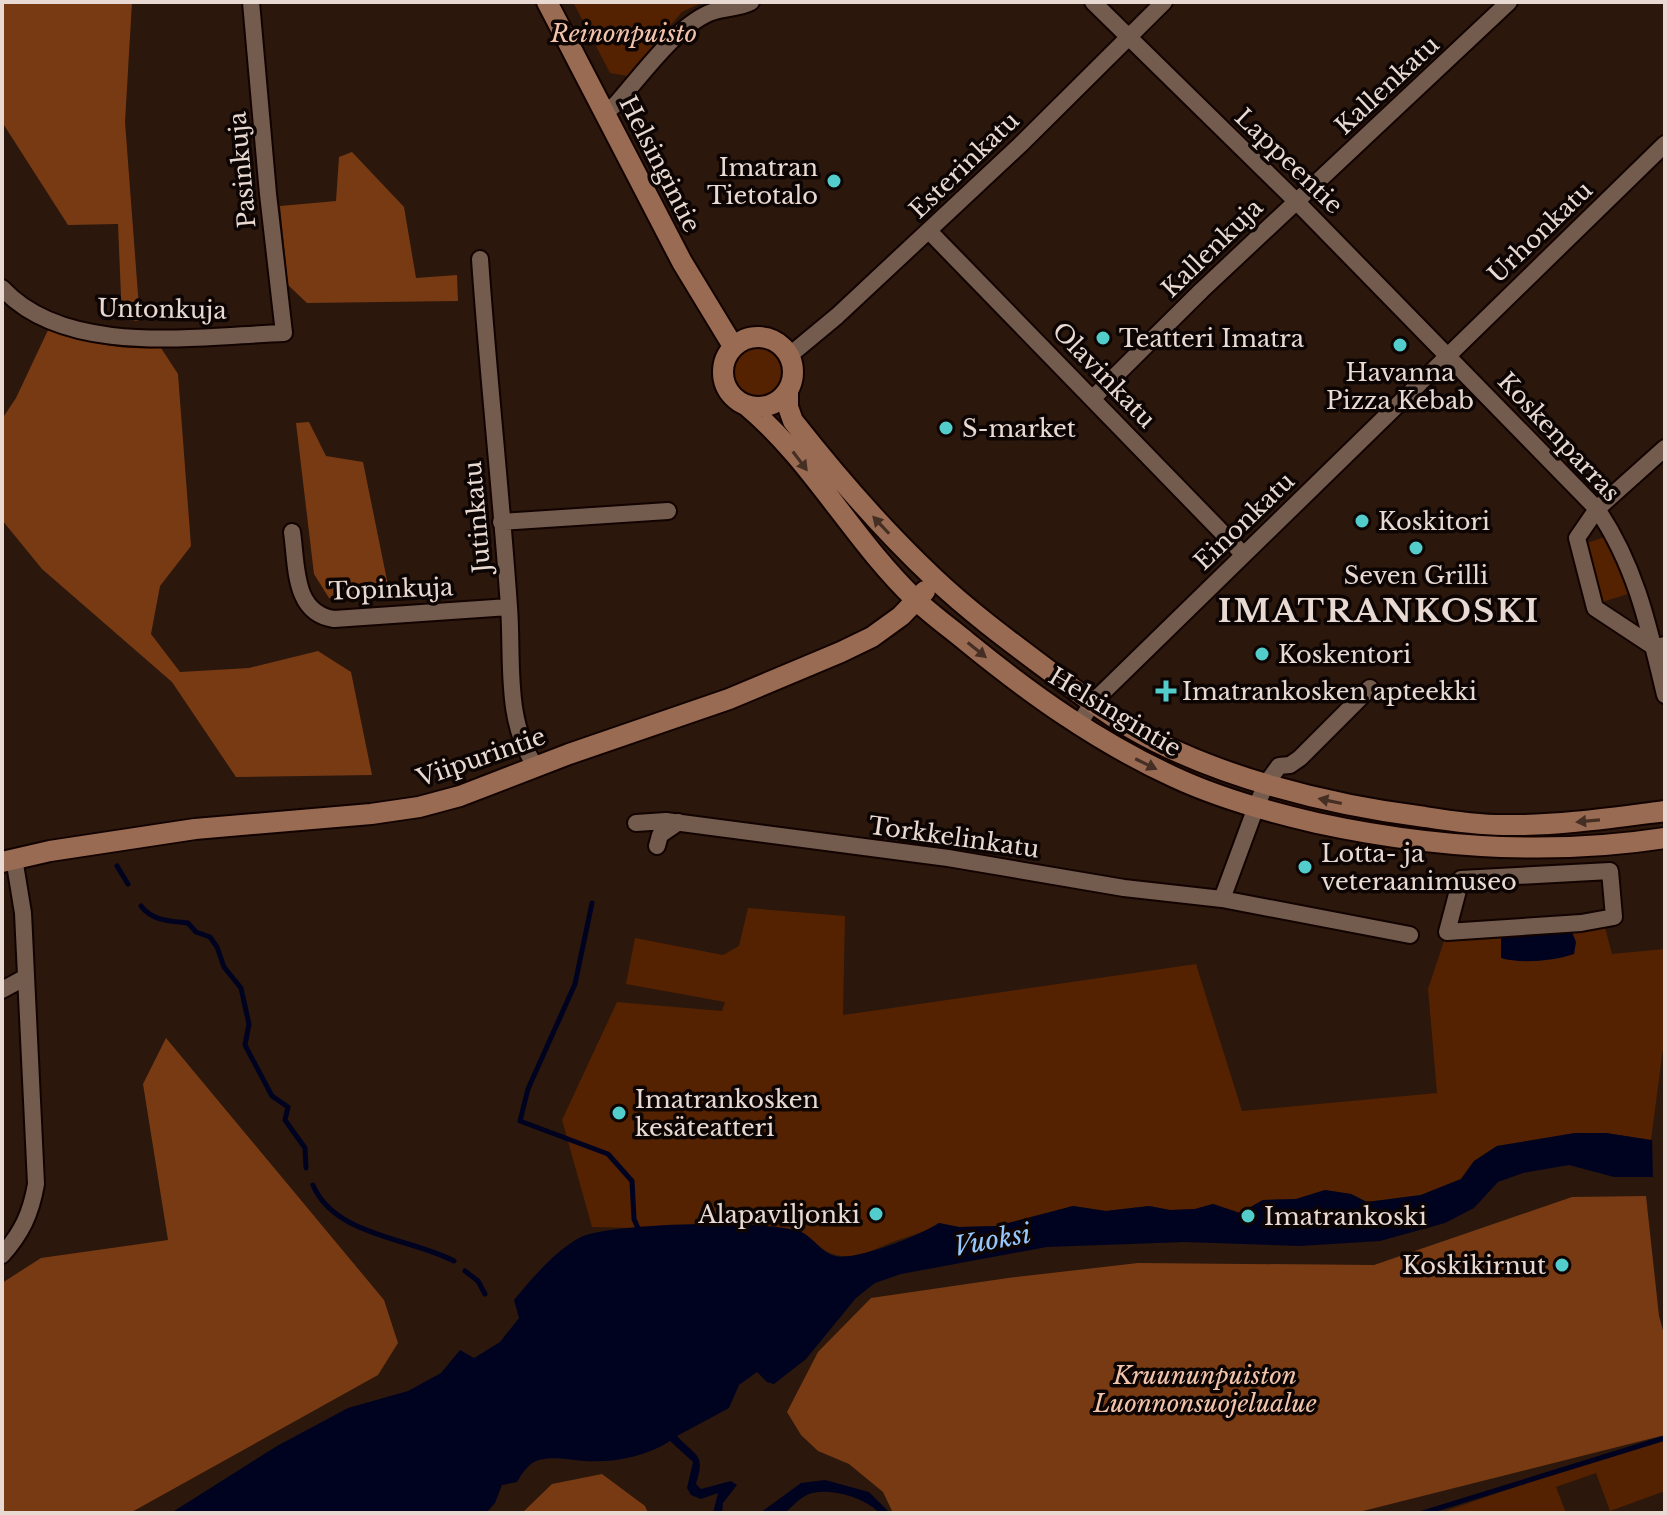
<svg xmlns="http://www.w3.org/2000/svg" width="1667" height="1515" viewBox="0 0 1667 1515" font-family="'Libre Baskerville',serif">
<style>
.green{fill:#542201}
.forest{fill:#783a13}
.water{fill:#000320}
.pier{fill:#2b170c}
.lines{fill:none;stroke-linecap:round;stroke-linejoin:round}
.stream{stroke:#000320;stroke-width:5}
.street-casing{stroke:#120300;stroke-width:20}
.secondary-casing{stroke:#120300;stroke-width:24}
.street{stroke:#735b4e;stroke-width:16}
.secondary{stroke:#9a6b53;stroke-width:20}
.oneway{fill:#452e23}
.poi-dot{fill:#53cdcb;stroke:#0d0503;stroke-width:3}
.labels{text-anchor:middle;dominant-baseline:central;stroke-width:7;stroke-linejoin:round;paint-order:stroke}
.park-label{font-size:24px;font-style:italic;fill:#f1c3ab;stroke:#0d0503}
.street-label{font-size:24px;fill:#e8d9d2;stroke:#0d0503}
.poi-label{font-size:24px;fill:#e8d9d2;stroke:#0d0503;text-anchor:start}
.water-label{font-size:26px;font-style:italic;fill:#95c6fc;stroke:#0d0503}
.district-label{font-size:32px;font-weight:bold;letter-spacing:2px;fill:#e8d9d2;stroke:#0d0503}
</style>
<rect width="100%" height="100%" fill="#2b170c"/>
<path class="green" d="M573,2h130l-21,10 -55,64 -17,-3z
M733 372a24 24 0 1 1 48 0a24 24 0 1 1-48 0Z
M1608,536l16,36 4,22 -29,9 -15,-59z
M748,908l97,8 -2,99 353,-51 46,147 195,-18 -9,-104 19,-57 156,-12 9,34 52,-5 1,85 -14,106 -45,-7h-31l-78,13 -23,15 -13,18 -40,16 -54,7 -16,-8 -26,-4 -29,9 -33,1 -23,13 -27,-9 -18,5 -25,1 -21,-4 -43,5 -33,-5 -76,20 -38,1 -20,-4c-14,9 -26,12 -41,17 -27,10 -50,26 -77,8l-182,-20 -47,-1 -30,-107 55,-118 105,9 3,-9 -99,-18 9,-46 88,17 16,-9z
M1665,1440v51l-55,20 -14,-38 -40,14 10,26h-126l116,-40z"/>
<path class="forest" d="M2,2h130l-7,120 15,199 -18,-1 -4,-96 -50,1 -66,-103z
M352,152l52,55 12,71 41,-3 1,26 -151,2 -19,-18 -8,-79 56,-5 3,-44z
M49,328c37,16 72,22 112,20l17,26 13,172 -31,40 -9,48 29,38 69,-4 69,-17 33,21 21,103 -136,2 -64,-95 -130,-113 -40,-49v-101l14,-21z
M309,422l17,34 37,6 27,133 -61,3 -15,-24 -18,-151z
M166,1038l218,262 14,43 -20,32 -248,138h-128v-230l39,-25 127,-18 -25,-156z
M1646,1196l13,120 6,22v97l-310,78h-462l-10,-21 -34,-28 -31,-13 -17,-16 -14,-23 31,-60 53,-54 137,-20 130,-15 236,2 198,-68z
M602,1474l43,32 3,7h-126l30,-29z"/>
<path class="water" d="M1572,932l4,10 -2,12c-20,7 -53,10 -73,4v-20l10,-4z
M1575,1133h31l45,7 14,-2v39h-51l-45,-12 -46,8 -25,9 -24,26 -29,15 -65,18 -81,5 -114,-4 -138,5 -146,27 -26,9 -19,15 -50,61 -32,25 -7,-2 -10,-10 -18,13 -10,23 -52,28c19,21 29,17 19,48l5,5 30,-8 6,4 -14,18 -1,10h-9l5,-20 -17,6 -10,-4 -4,-7 6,-26 -23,-21c-24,16 -58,22 -86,20 -15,-1 -31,-5 -45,-1 -11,3 -17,14 -22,22l-15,3 -7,18 -9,10h-315l106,-67 71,-38 60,-17 33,-18 19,-23 14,8 26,-16 19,-24 -5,-18c17,-21 43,-51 67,-63 30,-14 188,-18 220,-5 12,5 21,21 34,24 21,5 86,-21 104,-33l20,4 38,-1 76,-20 33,5 43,-5 21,4 25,-1 18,-5 27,9 23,-13 33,-1 29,-9 26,4 16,8 54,-7 40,-16 13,-18 23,-15z
M825,1480l44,12 21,21h-11c-13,-16 -56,-28 -74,-17 -8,4 -13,12 -21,17h-24l41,-30z"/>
<path class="pier" d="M1665,1134v47h-12l-1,-45z"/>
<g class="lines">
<path class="stream" d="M117,866l11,18
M592,903l-17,81 -47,105 -8,32 88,33 24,27 2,38 6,14
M141,906c11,15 30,15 47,17l8,9 14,5 7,10 7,20 17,21 8,36 -4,21 27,51 16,11 -3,13 20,28 1,20
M313,1185c21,51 98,53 141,76
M465,1271l13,10 7,13
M1423,1513l242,-75"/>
<defs>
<path id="street" d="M1093,2l204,200 300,307c39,57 52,119 68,186
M605,113l11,-9c25,-28 59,-76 93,-91 14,-6 29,-4 42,-11
M929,231l314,323
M480,259c8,116 21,232 29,348 4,53 -5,114 27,160
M2,288c64,70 197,48 282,45l-16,-139 -17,-192
M790,355l47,-39 183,-171 144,-143
M1093,398l109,-108 307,-288
M1665,448l-68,61 -20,29 18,70 59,39 11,-2
M501,522l167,-11
M292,532c5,34 1,81 42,87l175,-12
M1078,726l14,-23 573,-559
M636,823l30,-2 282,37 176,30 98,11 188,36
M657,846l3,-11 19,-13
M1610,871l4,46 -33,6 -134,9 14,-53z
M1222,899l34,-92 10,-23 13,-18 11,-1 10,-7 70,-70
M2,990l24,-13
M2,1255c20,-22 29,-42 34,-71l-13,-271 -9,-55"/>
<path id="secondary" d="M547,2l135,260 51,84
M723 372a35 35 0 1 1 70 0a35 35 0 1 1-70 0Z
M788,391v16l5,14c44,56 90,109 141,157 37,35 78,65 118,95 26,19 51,39 79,55 84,49 198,77 294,89 25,4 52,8 78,8 54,1 108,-7 162,-14
M746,405c66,55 107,135 170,195 16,15 34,28 51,42 65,53 131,100 207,135 45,21 95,35 143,46 116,25 231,33 348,15
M2,862l48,-11 145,-22 176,-15 48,-7 41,-11 109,-42 160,-55 112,-47 31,-15 29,-21 24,-25"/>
</defs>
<use href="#street" class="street-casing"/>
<use href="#secondary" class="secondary-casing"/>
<use href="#street" class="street"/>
<use href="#secondary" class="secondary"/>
</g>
<defs><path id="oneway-solid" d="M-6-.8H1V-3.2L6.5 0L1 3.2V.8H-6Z" transform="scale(2)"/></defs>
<g class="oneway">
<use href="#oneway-solid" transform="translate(800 461) rotate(53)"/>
<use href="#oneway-solid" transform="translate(881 525) rotate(-133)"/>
<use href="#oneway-solid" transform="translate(977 650) rotate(39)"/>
<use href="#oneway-solid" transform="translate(1146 764) rotate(26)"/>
<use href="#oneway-solid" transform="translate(1330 801) rotate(-168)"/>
<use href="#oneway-solid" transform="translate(1588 821) rotate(175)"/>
</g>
<g class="poi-dot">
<circle cx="834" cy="181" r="8"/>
<circle cx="1103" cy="338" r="8"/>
<circle cx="1400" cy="345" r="8"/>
<circle cx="946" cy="428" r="8"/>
<circle cx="1362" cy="521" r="8"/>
<circle cx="1416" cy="548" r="8"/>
<circle cx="1262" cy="654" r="8"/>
<path d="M1162 679h8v8h8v8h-8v8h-8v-8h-8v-8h8z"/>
<circle cx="1305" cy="867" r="8"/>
<circle cx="619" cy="1113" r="8"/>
<circle cx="876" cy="1214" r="8"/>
<circle cx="1248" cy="1216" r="8"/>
<circle cx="1562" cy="1265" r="8"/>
</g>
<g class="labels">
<g class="park-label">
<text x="624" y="33">Reinonpuisto</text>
<text x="1205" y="1375">Kruununpuiston<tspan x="1205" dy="28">Luonnonsuojelualue</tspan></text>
</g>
<g class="street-label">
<text transform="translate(1387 85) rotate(-43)">Kallenkatu</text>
<text transform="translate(1289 161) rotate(44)">Lappeentie</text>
<text transform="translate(660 164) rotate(63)">Helsingintie</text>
<text transform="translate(964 165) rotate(-44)">Esterinkatu</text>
<text transform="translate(242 170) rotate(-95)">Pasinkuja</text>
<text transform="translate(1540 232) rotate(-44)">Urhonkatu</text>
<text transform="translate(1212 248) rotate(-44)">Kallenkuja</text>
<text transform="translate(162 309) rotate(1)">Untonkuja</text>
<text transform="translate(1104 375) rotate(46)">Olavinkatu</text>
<text transform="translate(1559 437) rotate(47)">Koskenparras</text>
<text transform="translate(477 517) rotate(-95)">Jutinkatu</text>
<text transform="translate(1244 521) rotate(-44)">Einonkatu</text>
<text transform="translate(391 589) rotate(-2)">Topinkuja</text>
<text transform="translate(1115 712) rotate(31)">Helsingintie</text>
<text transform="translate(481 757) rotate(-19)">Viipurintie</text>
<text transform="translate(954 837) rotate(8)">Torkkelinkatu</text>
</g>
<g class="poi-label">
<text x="818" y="167" text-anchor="end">Imatran<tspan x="818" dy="28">Tietotalo</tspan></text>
<text x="1119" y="338">Teatteri Imatra</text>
<text x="1400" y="372" text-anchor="middle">Havanna<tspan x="1400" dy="28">Pizza Kebab</tspan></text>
<text x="962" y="428">S-market</text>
<text x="1378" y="521">Koskitori</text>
<text x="1416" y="575" text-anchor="middle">Seven Grilli</text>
<text x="1278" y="654">Koskentori</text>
<text x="1182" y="691">Imatrankosken apteekki</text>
<text x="1321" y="853">Lotta- ja<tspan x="1321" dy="28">veteraanimuseo</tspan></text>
<text x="635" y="1099">Imatrankosken<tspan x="635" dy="28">kesäteatteri</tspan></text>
<text x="860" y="1214" text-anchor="end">Alapaviljonki</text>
<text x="1264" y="1216">Imatrankoski</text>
<text x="1546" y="1265" text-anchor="end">Koskikirnut</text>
</g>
<g class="water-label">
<text transform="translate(992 1240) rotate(-10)">Vuoksi</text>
</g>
<g class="district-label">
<text x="1379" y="611">IMATRANKOSKI</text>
</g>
</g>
<rect width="1667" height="1515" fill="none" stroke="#e8d9d2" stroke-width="8"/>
</svg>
